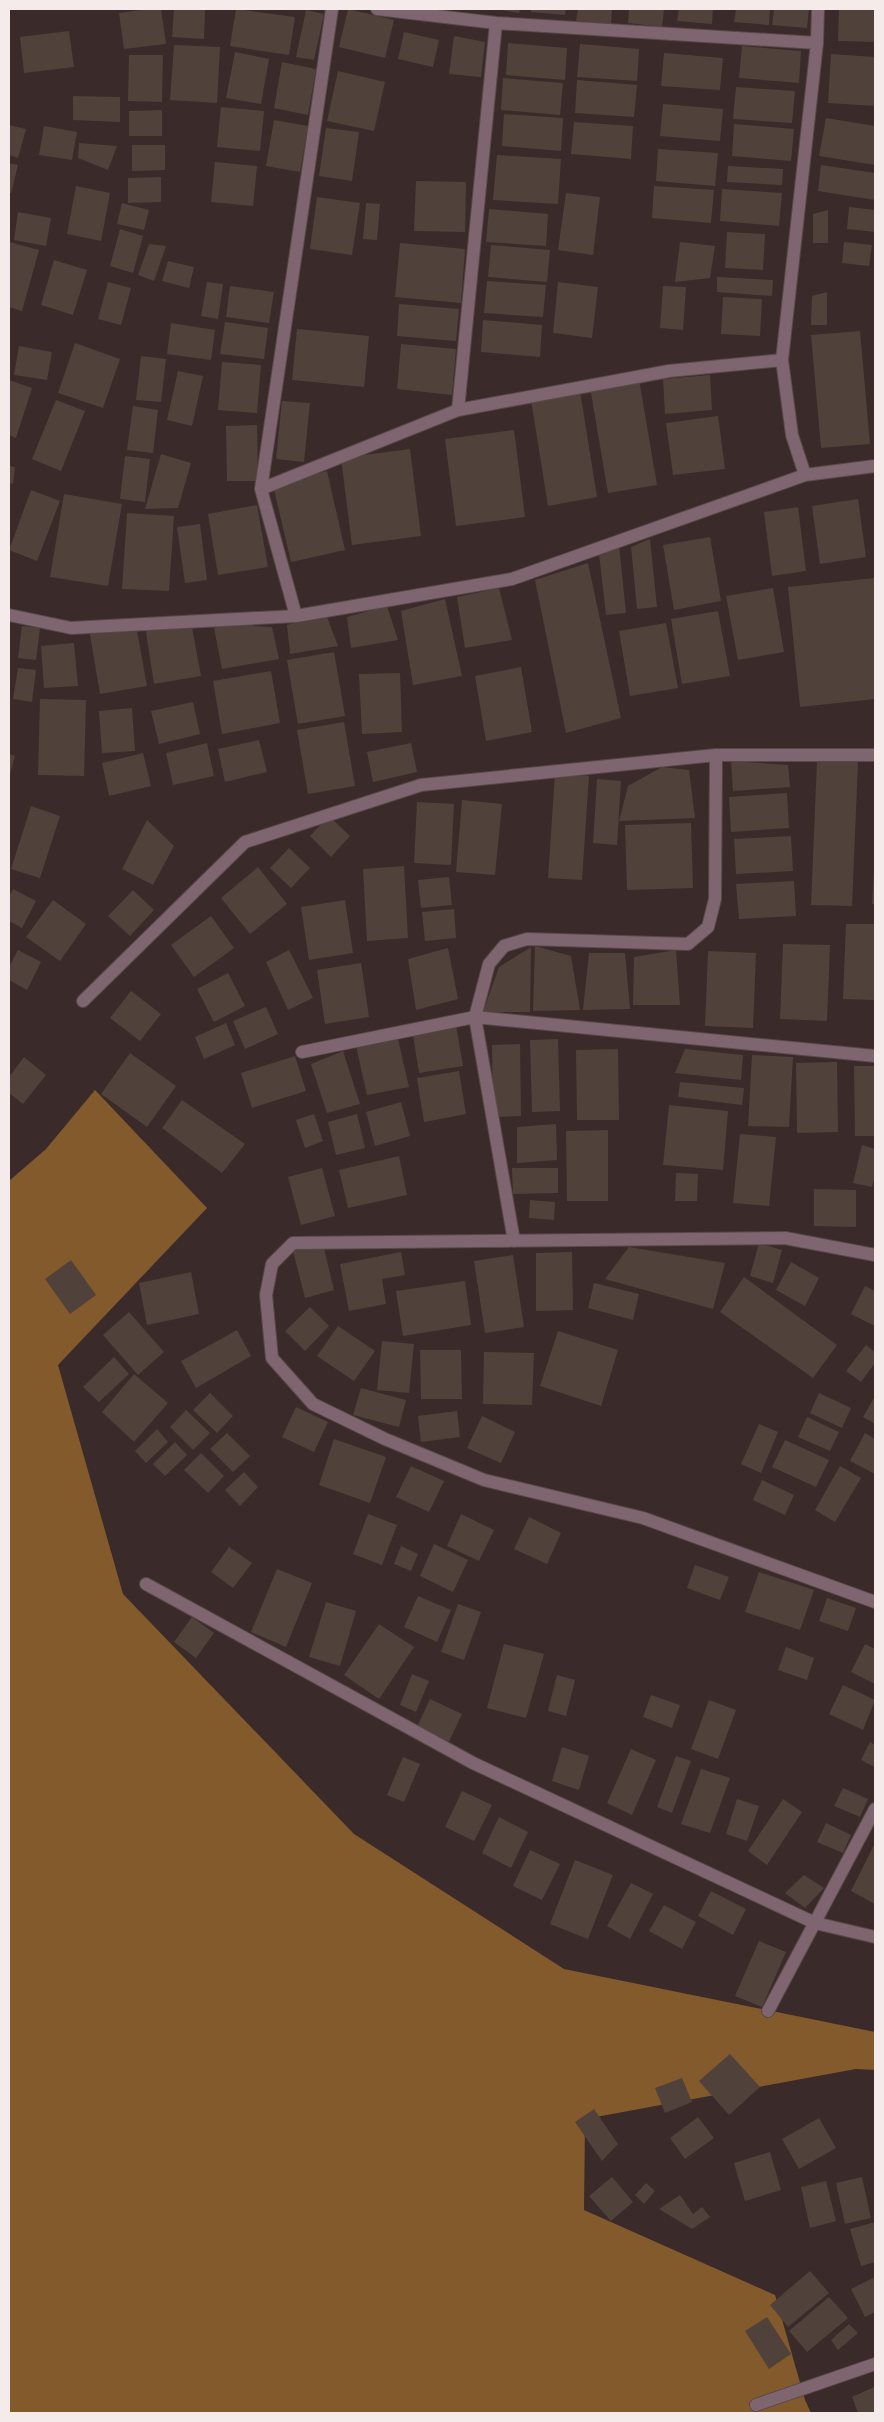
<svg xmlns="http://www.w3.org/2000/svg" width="884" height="2422" viewBox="0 0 884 2422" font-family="Poppins,sans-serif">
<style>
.forest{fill:#825a2c}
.building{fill:#51413b}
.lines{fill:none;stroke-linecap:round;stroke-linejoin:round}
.street-casing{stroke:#584949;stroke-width:14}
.street{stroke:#7f6570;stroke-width:12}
</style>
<rect width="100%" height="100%" fill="#3a2a2a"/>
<path class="forest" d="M95,1090l112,118 -149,157 65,229 231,240 210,135 311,63v38l-19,-1 -271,50 -1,91 191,85 30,105 6,13h-802v-1232l37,-32z"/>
<path class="building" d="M149,9h12l5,35 -42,5 -5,-36z
M174,9h31l-1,30 -32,-2z
M236,9l59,8 -6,38 -59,-9z
M348,9l46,11 -9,38 -46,-11z
M496,9h24l-1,4z
M531,9h35l-1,6 -34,-3z
M578,9h34l-1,15 -35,-3z
M629,9h35l-2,18 -34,-4z
M679,9h34l-1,15 -35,-3z
M736,9h34l-1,16 -35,-3z
M774,9h35l-2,19 -35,-3z
M839,9h36v33l-37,-1z
M306,10l18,4 -10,46 -18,-3z
M69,31l5,36 -50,6 -4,-36z
M404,32l35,8 -6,27 -35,-8z
M454,36l31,6 -4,35 -32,-3z
M508,43l59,5 -2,32 -59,-5z
M580,44l59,5 -2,32 -60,-4z
M174,45l46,2 -3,56 -47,-3z
M742,46l59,5 -2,32 -60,-5z
M235,52l34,7 -8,45 -35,-6z
M664,53l59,5 -3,32 -59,-4z
M831,54l44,3v49l-47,-3z
M129,55h34l-1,47 -34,-1z
M282,62l34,7 -8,46 -34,-7z
M338,71l47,11 -11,49 -47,-10z
M503,78l60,5 -3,32 -59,-5z
M577,80l60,5 -3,32 -59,-4z
M736,87l59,4 -3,32 -59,-4z
M73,96l47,1v25l-47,-2z
M663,104l60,5 -3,32 -60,-5z
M221,107l43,4 -4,40 -43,-4z
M162,110v26h-33v-25z
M504,114l59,4 -2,33 -59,-5z
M826,118l49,8v39l-56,-9z
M274,120l34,6 -8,46 -34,-6z
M574,122l59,4 -2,33 -60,-5z
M734,124l60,5 -3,32 -59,-5z
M9,125l17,4 -8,29 -9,-3z
M44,126l33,6 -5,28 -33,-5z
M326,128l33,4 -7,49 -33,-5z
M79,143l38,3 -9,24 -30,-12z
M132,145h33v25l-33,1z
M658,149l60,4 -3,33 -59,-5z
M497,155l64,4 -3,45 -65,-4z
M215,162l42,4 -4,40 -42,-4z
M9,163l9,2 -7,28h-2z
M821,165l54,8v27l-57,-9z
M728,166l55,3 -1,16 -55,-3z
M161,177v25l-33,1v-25z
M416,181l50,1 -1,50 -51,-1z
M76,186l34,7 -9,48 -34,-7z
M654,186l60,4 -3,33 -59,-5z
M722,189l60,4 -3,33 -59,-5z
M566,193l34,4 -7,58 -35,-5z
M317,197l43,6 -8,52 -42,-6z
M122,203l27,7 -5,20 -27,-6z
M366,203l14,1 -3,36 -14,-1z
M849,207l26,3v22l-28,-3z
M489,209l59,5 -2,32 -60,-4z
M828,210v33h-15v-29z
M18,212l33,6 -5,28 -32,-6z
M120,229l23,7 -10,37 -23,-7z
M727,232l38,2 -2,36 -38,-2z
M9,242l30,8 -17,61 -13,-4z
M680,242l35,4 -5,32 -35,4z
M844,242l28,3 -3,21 -27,-3z
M400,243l65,6 -4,54 -66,-6z
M149,244l17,2 -12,35 -16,-6z
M491,245l59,5 -3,32 -59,-5z
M54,260l33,10 -14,45 -32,-10z
M168,261l26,6 -5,21 -27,-7z
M717,277l56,3 -1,16 -55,-4z
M487,281l59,4 -3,32 -59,-4z
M108,282l23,6 -10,37 -23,-6z
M207,282l16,2 -5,35 -17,-3z
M558,282l40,5 -6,51 -39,-5z
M230,286l44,6 -5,31 -43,-6z
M663,286l23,1 -3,43 -23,-2z
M827,292v33h-16l1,-29z
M723,297l39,2 -2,37 -39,-2z
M399,304l60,5 -3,32 -59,-5z
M483,320l59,5 -2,32 -59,-5z
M225,322l43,6 -4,31 -44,-5z
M171,323l44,7 -4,30 -44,-6z
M297,329l72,7 -5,51 -72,-7z
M860,331l10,113 -49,4 -10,-113z
M75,343l45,16 -17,49 -45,-15z
M401,344l55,5 -4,46 -55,-6z
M19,346l33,6 -5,28 -33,-5z
M141,356l25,3 -5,43 -25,-2z
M222,362l39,3 -4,48 -39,-3z
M178,371l25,5 -11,50 -25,-6z
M710,375l2,35 -47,4 -2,-35z
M639,379l18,106 -49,8 -18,-106z
M9,380l23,8 -16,50 -7,-3z
M580,391l17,106 -49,9 -17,-106z
M56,400l29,11 -24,60 -29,-12z
M282,401l28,2 -6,59 -28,-3z
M133,406l25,4 -5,43 -26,-3z
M718,416l7,53 -52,6 -7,-52z
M257,425l1,56h-31l-1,-55z
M514,430l11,87 -69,9 -11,-87z
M410,449l11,87 -69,9 -11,-87z
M161,454l30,9 -13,45 -33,1z
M125,456l25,3 -5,43 -25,-3z
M9,466l6,1 -2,17 -4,-1z
M327,471l18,79 -54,12 -18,-77z
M31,490l29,11 -23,60 -28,-11z
M64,494l58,10 -14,82 -58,-9z
M858,499l8,58 -46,7 -8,-58z
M257,505l11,62 -50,8 -10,-61z
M798,507l8,64 -34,5 -8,-64z
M127,513l47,3 -5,75 -47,-2z
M200,524l7,56 -22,3 -8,-56z
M710,537l11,64 -47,9 -11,-65z
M650,539l7,68 -20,2 -6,-62z
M619,545l7,68 -20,2 -7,-61z
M588,563l33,155 -55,15 -31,-153z
M875,578v121l-75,8 -12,-120z
M499,588l13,52 -47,8 -8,-51z
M773,588l11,64 -46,8 -12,-64z
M445,599l17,77 -49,9 -12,-74z
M387,606l11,34 -47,8 -4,-31z
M718,611l12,65 -48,8 -11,-65z
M326,614l12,32 -48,8 -3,-29z
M666,623l12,65 -48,8 -11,-65z
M224,624l48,3 7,32 -57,10 -8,-41z
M22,626l18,2 -4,32 -18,-2z
M145,626l47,1 9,49 -47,8z
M89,629l41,3 7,-1 10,55 -47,8z
M74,643l4,43 -34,2 -3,-42z
M334,652l11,64 -47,8 -11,-64z
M521,667l11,65 -46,9 -11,-65z
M18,668l18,2 -4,32 -19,-3z
M271,671l9,52 -58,11 -9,-53z
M400,673l2,59 -40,2 -3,-60z
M40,699l46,1 -2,76 -46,-1z
M193,702l7,32 -41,10 -8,-33z
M132,708l3,43 -33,2 -3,-42z
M344,722l11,64 -47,8 -11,-64z
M259,740l8,32 -42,10 -7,-33z
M207,743l7,33 -41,9 -7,-32z
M411,743l6,29 -44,10 -6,-30z
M143,753l8,33 -42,10 -7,-33z
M9,754l6,2 -6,22z
M731,761l57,4 2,22 -57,4z
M817,761l41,1 -6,144 -41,-1z
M662,767l27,3 6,48 -76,3 9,-35z
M555,773l34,3 -7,104 -34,-2z
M597,779l24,2 -4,64 -24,-2z
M787,793l2,35 -58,4 -2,-35z
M462,800l40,4 -7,71 -39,-3z
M417,802l37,2 -3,61 -37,-2z
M31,806l29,10 -20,62 -29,-9z
M329,816l21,20 -19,21 -21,-21z
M147,820l27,26 -21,39 -31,-16z
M691,823l2,65 -66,2 -2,-65z
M791,836l2,35 -57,3 -2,-35z
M289,848l21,20 -19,20 -21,-20z
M404,866l4,72 -41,3 -4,-72z
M258,867l29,37 -37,30 -29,-36z
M874,868h1v36h-3z
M449,877l3,28 -31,3 -3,-28z
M794,881l2,35 -57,3 -3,-35z
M13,889l23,12 -14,27 -13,-7v-24z
M133,890l21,20 -24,26 -22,-20z
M53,900l33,24 -26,37 -34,-24z
M345,900l8,53 -44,7 -8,-53z
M454,909l2,29 -31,3 -3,-29z
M211,916l23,32 -40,29 -23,-32z
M846,924h29v76l-32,-1z
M783,944l47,1 -3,76 -47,-2z
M535,946l36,10 9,54 -47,1z
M531,947l-1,65h-47l16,-45z
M448,948l10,51 -42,11 -8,-51z
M18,950l23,12 -14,28 -18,-10v-13z
M289,950l24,48 -25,12 -22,-48z
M676,950l4,55h-47l1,-48z
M708,951l48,2 -3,75 -48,-2z
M589,953h36l5,56 -47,1z
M361,963l8,54 -44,7 -8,-54z
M228,973l17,33 -31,16 -17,-33z
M131,991l30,23 -21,27 -30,-23z
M266,1007l12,27 -33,15 -12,-28z
M226,1023l9,22 -31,14 -9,-22z
M456,1025l7,41 -44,7 -6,-38z
M398,1039l11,48 -42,8 -11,-49z
M558,1039l2,72 -28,1 -2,-72z
M520,1044l1,72 -28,1 -1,-72z
M618,1049l1,71h-42l-1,-70z
M685,1049l58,6 -2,25 -66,-7z
M343,1051l17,53 -33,9 -16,-49z
M130,1053l46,33 -29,41 -46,-33z
M752,1055l41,2 -4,70 -41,-1z
M295,1056l11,35 -54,17 -11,-35z
M24,1057l22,18 -23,29 -14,-11v-16z
M837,1062l1,70 -41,1 -1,-70z
M854,1066h21v70h-20z
M459,1071l7,43 -42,8 -7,-44z
M680,1082l64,6 -2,17 -64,-8z
M182,1100l63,44 -23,29 -60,-45z
M401,1102l9,34 -35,10 -9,-34z
M669,1105l59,6 -5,59 -60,-5z
M314,1114l9,27 -18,7 -9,-28z
M357,1114l8,34 -29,7 -8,-33z
M556,1124l1,36 -40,3v-36z
M608,1130v71h-41l-1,-70z
M740,1134l36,3 -7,69 -36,-3z
M862,1145l13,4v26l-3,12 -19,-4z
M399,1156l8,39 -59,13 -9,-38z
M322,1168l13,48 -34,9 -13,-48z
M512,1168h46v25l-45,1z
M676,1173l22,1 -1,27h-22z
M814,1189l42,1v37l-42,-1z
M530,1200l25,2 -1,18 -25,-2z
M759,1243l23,7 -9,33 -23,-7z
M323,1244l11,46 -29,8 -12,-47z
M629,1247l96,16 -12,46 -108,-30z
M401,1252l4,23 -23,4 4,25 -37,7 -9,-47z
M572,1252l1,58 -37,1v-58z
M513,1255l11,72 -39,6 -11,-72z
M71,1260l25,35 -26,19 -25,-35z
M791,1262l28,16 -14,28 -29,-16z
M191,1272l8,42 -52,11 -8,-42z
M744,1277l93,68 -24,33 -93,-66z
M465,1281l6,44 -68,11 -7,-45z
M594,1283l45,11 -6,26 -45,-12z
M865,1286l10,5v35l-24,-12z
M310,1307l19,19 -24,25 -20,-20z
M129,1312l35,40 -26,23 -35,-40z
M338,1326l37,25 -21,30 -37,-25z
M237,1330l14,26 -55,32 -15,-27z
M558,1331l60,19 -17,56 -61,-20z
M382,1341l32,3 -5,49 -32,-3z
M866,1345l9,7v11l-14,19 -15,-11z
M420,1350h41l1,49h-41z
M484,1352l50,1 -2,52 -49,-1z
M114,1357l15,17 -30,28 -16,-15z
M134,1374l34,29 -34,39 -32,-30z
M361,1388l45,12 -7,27 -46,-12z
M210,1393l23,23 -16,17 -24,-23z
M819,1393l32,15 -9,20 -32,-15z
M875,1396v28l-12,-7z
M296,1407l32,15 -14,30 -32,-15z
M186,1410l24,23 -17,17 -23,-23z
M457,1411l3,26 -39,5 -3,-26z
M482,1416l33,16 -14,31 -34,-15z
M807,1417l32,15 -9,19 -32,-14z
M759,1424l19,8 -17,41 -20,-9z
M157,1429l11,13 -22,21 -11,-12z
M227,1433l23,23 -17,16 -23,-23z
M865,1433l10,6v35l-25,-13z
M334,1439l52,18 -16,46 -51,-18z
M785,1440l44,20 -13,27 -44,-20z
M175,1442l12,13 -22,21 -12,-12z
M201,1453l23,23 -16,17 -24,-23z
M411,1466l33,15 -15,31 -33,-15z
M840,1466l21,12 -26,44 -20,-12z
M244,1472l14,15 -18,19 -15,-16z
M762,1480l32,15 -9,20 -32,-15z
M368,1514l29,11 -15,40 -29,-11z
M461,1514l33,16 -15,31 -32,-15z
M529,1517l32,16 -14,31 -33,-15z
M434,1544l34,16 -15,32 -33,-16z
M401,1546l17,8 -7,17 -17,-7z
M229,1547l23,16 -19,25 -22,-16z
M695,1565l34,12 -9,23 -33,-12z
M277,1569l35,14 -26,64 -35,-15z
M759,1572l55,18 -14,40 -55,-18z
M418,1596l33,14 -14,32 -33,-15z
M827,1598l29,10 -8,23 -29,-10z
M326,1602l30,9 -16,55 -31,-9z
M458,1604l23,8 -17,48 -23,-8z
M192,1617l22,16 -18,25 -22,-16z
M379,1624l35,23 -35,52 -35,-24z
M504,1644l40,10 -18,64 -39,-10z
M865,1644l10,5v35l-24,-12z
M786,1647l28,11 -7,22 -29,-10z
M412,1674l17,7 -13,31 -16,-7z
M557,1675l18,5 -9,36 -18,-5z
M843,1685l32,15 -12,30 -34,-16z
M651,1695l29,10 -8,23 -29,-11z
M430,1699l32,15 -15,32 -32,-15z
M709,1700l27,10 -18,49 -27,-10z
M870,1742l5,3v22l-14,-7z
M562,1747l27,9 -10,34 -27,-9z
M631,1749l25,11 -24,55 -25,-12z
M676,1756l15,5 -19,52 -15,-6z
M403,1757l17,7 -16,38 -17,-7z
M701,1769l29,9 -20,55 -29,-9z
M843,1788l25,11 -8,18 -26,-11z
M462,1791l30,14 -18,36 -29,-14z
M737,1799l22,7 -12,35 -21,-7z
M783,1799l19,13 -35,53 -19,-14z
M499,1817l29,15 -17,36 -29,-15z
M826,1823l25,12 -8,18 -26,-11z
M875,1843v61l-24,-13z
M530,1850l30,14 -18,36 -29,-14z
M575,1860l38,15 -25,64 -38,-15z
M804,1875l20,13 -19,20 -20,-15z
M631,1883l22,11 -23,45 -23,-13z
M711,1891l35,18 -13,26 -35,-19z
M664,1905l32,17 -14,27 -33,-18z
M759,1941l27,11 -24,55 -27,-11z
M730,2054l30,33 -31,28 -30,-34z
M682,2078l10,24 -27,11 -10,-25z
M594,2109l24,35 -16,17 -27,-39z
M698,2117l16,21 -29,21 -15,-21z
M819,2118l17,30 -37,21 -17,-30z
M770,2152l11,38 -36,11 -11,-38z
M612,2177l21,25 -22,19 -22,-25z
M862,2177l9,41 -26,6 -9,-41z
M826,2181l10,40 -26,7 -9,-41z
M646,2183l9,8 -11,13 -9,-9z
M680,2195l13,19 9,-7 8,10 -18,12 -33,-20z
M875,2222v40l-14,4 -11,-37z
M810,2271l19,22 -41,34 -18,-22z
M875,2277v35l-10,5 -14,-28z
M829,2297l19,21 -41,34 -18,-21z
M767,2317l24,37 -22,15 -24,-38z
M849,2324l9,9 -20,17 -7,-10z
M874,2387l1,26h-17l-6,-16z"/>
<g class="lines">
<defs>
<path id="street" d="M377,9l119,14 321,20
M458,410l38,-387
M805,475l-13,-40 -10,-75 35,-317 1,-34
M261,489l197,-79 211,-39 113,-11
M9,615l62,13 225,-12 216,-37 293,-104 70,-9
M296,616l-35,-127 71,-480
M83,1001l162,-159 176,-57 295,-30h159
M302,1052l173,-35 400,39
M514,1241l-39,-224 14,-53 15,-18 23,-7 161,5 20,-17 7,-28 1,-144
M875,1255l-90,-17 -492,5 -21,21 -6,31 6,63 41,46 72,35 99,41 159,38 232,84
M146,1584l327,179 342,160 60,14
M768,2011l107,-202
M756,2405l119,-41"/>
</defs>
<use href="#street" class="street-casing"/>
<use href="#street" class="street"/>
</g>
<rect width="884" height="2422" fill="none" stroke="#f6ebeb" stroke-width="20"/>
</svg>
